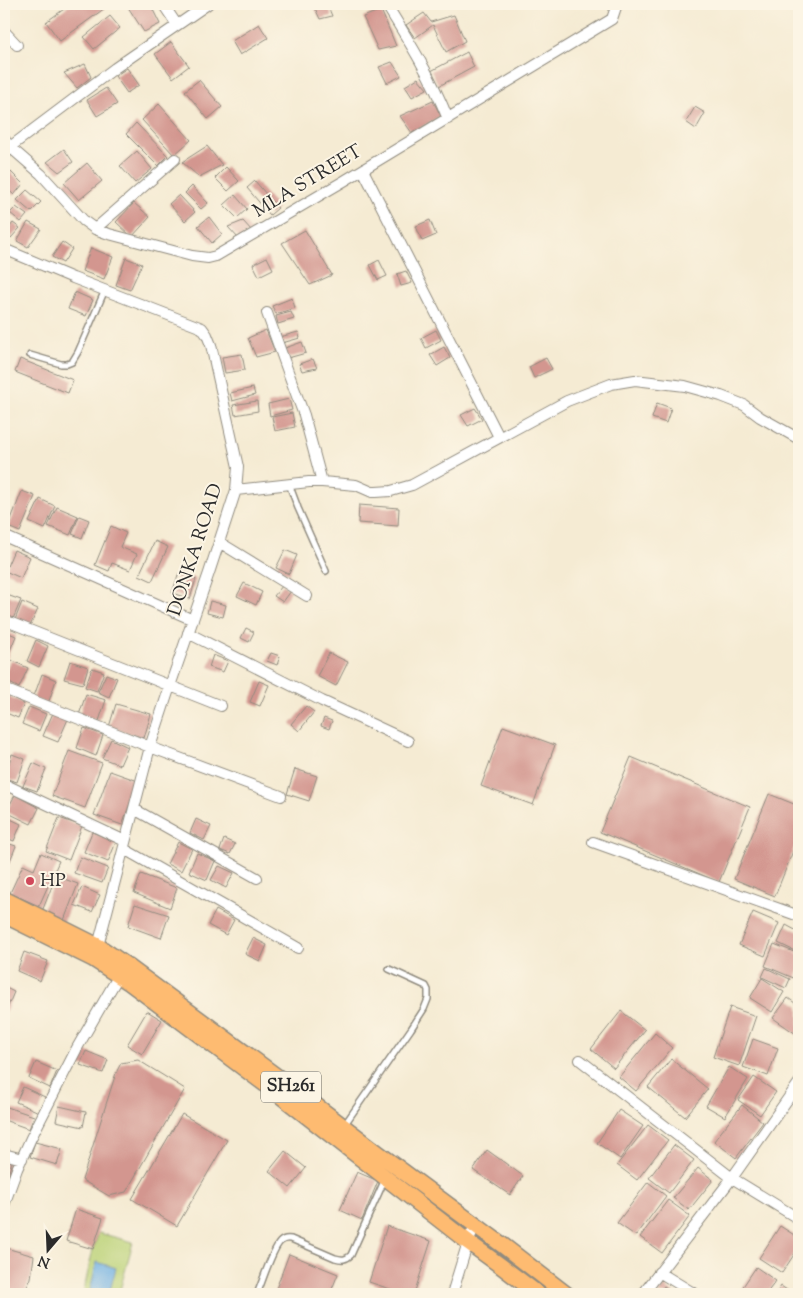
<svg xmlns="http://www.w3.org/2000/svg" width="803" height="1298" viewBox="0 0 803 1298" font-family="'Sorts Mill Goudy',serif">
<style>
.green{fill:#bad176;stroke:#727e50}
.water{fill:#6fb0e3;stroke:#4d6e87}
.building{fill:#d3968f}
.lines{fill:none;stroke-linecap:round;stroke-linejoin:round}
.service-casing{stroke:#908b7f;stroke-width:8}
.minor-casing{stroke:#908b7f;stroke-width:12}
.primary-casing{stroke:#908b7f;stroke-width:18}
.service{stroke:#fff;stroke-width:5}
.minor{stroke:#fff;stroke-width:10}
.primary{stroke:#febb71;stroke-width:15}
.poi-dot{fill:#d1495b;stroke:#fcf5e5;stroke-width:2}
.labels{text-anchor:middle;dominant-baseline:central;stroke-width:4;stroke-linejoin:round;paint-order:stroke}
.shield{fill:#fcf5e5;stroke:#6a6863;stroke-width:1}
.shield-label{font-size:18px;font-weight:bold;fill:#2b2b2b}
.street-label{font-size:19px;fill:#2b2b2b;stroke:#fcf5e5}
.poi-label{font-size:19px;fill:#2b2b2b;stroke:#fcf5e5;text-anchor:start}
</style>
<rect width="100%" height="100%" fill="#fcf5e5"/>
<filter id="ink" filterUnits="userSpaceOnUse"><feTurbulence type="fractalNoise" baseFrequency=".02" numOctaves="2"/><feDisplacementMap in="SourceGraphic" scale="10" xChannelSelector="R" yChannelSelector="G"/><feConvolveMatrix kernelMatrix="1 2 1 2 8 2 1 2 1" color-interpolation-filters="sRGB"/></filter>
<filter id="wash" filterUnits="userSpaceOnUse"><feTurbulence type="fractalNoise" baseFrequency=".0096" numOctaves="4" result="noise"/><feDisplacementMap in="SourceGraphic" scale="20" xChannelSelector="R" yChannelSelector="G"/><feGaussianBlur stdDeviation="1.12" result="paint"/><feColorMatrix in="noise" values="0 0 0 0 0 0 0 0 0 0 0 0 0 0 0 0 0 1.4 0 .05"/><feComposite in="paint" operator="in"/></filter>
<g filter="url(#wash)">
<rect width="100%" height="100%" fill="#f5ebd3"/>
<path class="green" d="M99,1233l34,9 -14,52h-36l10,-45z"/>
<path class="water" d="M97,1262l19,6 -7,26h-20z"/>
<g id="blocks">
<path class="building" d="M71,4h32l2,4 -45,33 -14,-19z
M126,4h24l10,20 -16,8z
M313,4h14l5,12 -12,3z
M381,10l15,36 -18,4 -15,-33z
M424,13l7,9 23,-7 11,26 -19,11 -13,-27 -18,13 -9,-13z
M110,16l10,12 -26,21 -10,-12z
M259,24l9,14 -28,17 -8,-14z
M171,42l18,24 -16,12 -18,-24z
M467,52l7,15 -35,19 -8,-15z
M392,62l9,14 -14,7 -8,-16z
M85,64l6,13 -14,11 -13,-15z
M127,68l12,17 -12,8 -12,-17z
M418,78l9,11 -15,8 -7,-11z
M199,80l23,27 -14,12 -23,-28z
M106,88l11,16 -20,12 -10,-16z
M433,101l8,15 -29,17 -12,-17z
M159,104l32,36 -17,15 -32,-35z
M695,107l10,6 -9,16 -10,-7z
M136,123l32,33 -10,10 -32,-32z
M207,146l15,19 -23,12 -17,-15z
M64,149l9,13 -14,10 -12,-10z
M137,151l15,18 -17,14 -15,-17z
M87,163l15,18 -23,19 -15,-17z
M226,167l13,14 -11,10 -13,-13z
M9,170l14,14 -9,11 -10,-9v-10z
M255,181l23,27 -8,7 -23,-27z
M192,186l16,17 -7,6 -16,-16z
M27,190l14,12 -10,10 -14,-12z
M179,195l16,17 -10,9 -16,-17z
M235,195l12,14 -10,9 -13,-13z
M134,203l16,14 -18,20 -16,-15z
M16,207l11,8 -6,7 -11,-9z
M209,217l13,17 -10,9 -14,-17z
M430,220l6,15 -14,6 -6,-15z
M243,221l9,10 -13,8 -11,-12z
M28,222l13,7 -13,18 -11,-6z
M13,223l7,5 -9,10 -6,-5z
M305,230l27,45 -22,10 -28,-42z
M62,242l10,7 -9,14 -11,-6z
M91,248l22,9 -9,22 -22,-8z
M267,257l6,12 -14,7 -6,-12z
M126,258l16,6 -12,26 -14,-5z
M379,260l8,16 -9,4 -8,-15z
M406,271l6,12 -11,3 -4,-12z
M75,292l18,8 -7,16 -18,-7z
M292,298l3,10 -19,6 -4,-8z
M291,312l3,7 -16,5 -2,-8z
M266,330l9,22 -19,5 -8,-19z
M436,330l5,10 -15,8 -5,-10z
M298,332l2,6 -18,5 -2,-6z
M302,342l4,11 -18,5 -3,-10z
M444,347l6,11 -13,8 -7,-11z
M242,354l3,16 -20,3 -3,-16z
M546,358l6,11 -18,9 -5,-11z
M20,359l53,21 -5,13 -53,-21z
M313,359l4,9 -15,3 -3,-7z
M253,388l2,7 -23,6 -2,-8z
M289,399l3,11 -22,6 -2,-12z
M257,401l1,10 -23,4 -2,-10z
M657,403l14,5 -5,15 -14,-5z
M475,408l7,11 -14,7 -7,-11z
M292,413l3,14 -20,4 -3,-14z
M22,491l13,5 -15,36 -12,-5z
M40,499l15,7 -10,23 -16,-7z
M359,505l40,3 -1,18 -40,-3z
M57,507l21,9 -8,19 -22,-9z
M79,516l10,4 -7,18 -10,-4z
M111,526l15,7 -6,14 17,7 -7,16 -18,-7 -3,8 -14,-6z
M155,541l13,6 -16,34 -13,-6z
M14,550l16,7 -9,21 -16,-7z
M285,550l12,5 -8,19 -13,-6z
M179,573l17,6 -6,20 -18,-6z
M244,583l18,9 -6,13 -19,-9z
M283,585l8,6 -8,11 -9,-6z
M4,594l17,6 -8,19 -9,-4z
M210,601l16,4 -3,12 -16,-4z
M22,602l16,7 -8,17 -15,-6z
M246,628l8,4 -5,10 -8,-4z
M4,631l12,5 -12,29z
M36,640l12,6 -9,21 -12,-6z
M271,653l9,3 -3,9 -10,-4z
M329,653l19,9 -12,24 -19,-10z
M213,655l15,6 -5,11 -14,-5z
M11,660l17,8 -9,20 -15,-8v-5z
M70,661l18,6 -5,17 -19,-5z
M92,668l12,4 -7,19 -12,-4z
M42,674l14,6 -8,24 -15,-5z
M106,674l11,4 -8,19 -11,-5z
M259,681l10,4 -9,21 -10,-4z
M86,694l20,6 -7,21 -20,-6z
M9,696l15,8 -6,14 -14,-6v-5z
M116,704l35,10 -7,24 -35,-11z
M306,706l8,6 -15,19 -8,-7z
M29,707l17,7 -7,17 -17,-7z
M53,713l15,6 -10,23 -15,-6z
M324,718l8,3 -3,8 -8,-3z
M503,726l52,19 -22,60 -52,-19z
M84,728l19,7 -7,21 -19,-8z
M111,739l17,8 -8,18 -18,-7z
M69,751l33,12 -17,45 -33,-12z
M12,754l13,5 -8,23 -13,-4z
M631,757l119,50 -31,75 -119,-50z
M33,763l13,6 -9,22 -14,-5z
M295,769l22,7 -8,25 -22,-7z
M110,771l28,10 -16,44 -28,-10z
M769,794l30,12v30l-24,60 -41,-17z
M15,795l24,13 -8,16 -25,-12z
M4,816l17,8 -7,17 -10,-4z
M59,818l23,8 -13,34 -23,-9z
M196,819l15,7 -7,14 -14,-7z
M92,832l24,10 -8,20 -24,-10z
M224,839l11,5 -5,10 -10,-4z
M4,842l12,4 -11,27 -1,-1z
M178,842l14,7 -11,22 -14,-7z
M41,853l18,8 -20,45 -29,-13 13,-28 11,5z
M197,853l18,8 -8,19 -18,-8z
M80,857l28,11 -6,15 -28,-10z
M219,866l15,7 -8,15 -15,-8z
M141,874l36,14 -7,20 -36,-15z
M56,876l22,8 -15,39 -22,-9z
M82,887l18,8 -8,17 -18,-7z
M135,904l34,11 -8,23 -33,-12z
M216,910l18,10 -8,15 -18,-10z
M753,912l26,11 -14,33 -26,-11z
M786,925l13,7v21l-21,-10z
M253,938l14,7 -7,16 -15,-7z
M774,944l25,10v17l-3,8 -31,-13z
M24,952l24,9 -8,20 -23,-10z
M766,968l24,11 -4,9 -24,-11z
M762,978l22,14 -12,20 -22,-14z
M4,987l10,5 -10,24z
M788,998l11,8v30l-26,-18z
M730,1007l26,9 -17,50 -26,-9z
M147,1011l15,9 -20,34 -15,-9z
M621,1011l24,19 -31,38 -23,-19z
M655,1033l17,15 -36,43 -17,-14z
M753,1039l25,9 -10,28 -25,-9z
M86,1051l22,9 -5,13 -23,-8z
M671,1059l37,30 -23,28 -37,-30z
M138,1060l47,29 -59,103 -17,4 -27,-16 34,-107 5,-10z
M36,1062l21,9 -7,17 -21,-10z
M729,1067l19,12 -23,38 -19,-11z
M754,1077l22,15 -16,23 -22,-15z
M23,1087l22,10 -6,15 -23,-10z
M742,1105l21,17 -27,36 -22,-17z
M4,1106l30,10 -5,13 -25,-9z
M59,1106l27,6 -3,15 -27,-6z
M619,1110l24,16 -23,33 -23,-16z
M182,1114l45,26 -50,86 -45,-27z
M648,1125l20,15 -31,40 -20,-15z
M35,1142l27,7 -5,16 -27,-8z
M674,1145l20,15 -25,33 -20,-15z
M487,1150l36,26 -13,19 -37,-25z
M285,1151l21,17 -16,20 -21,-17z
M4,1156l9,2 -5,17 -4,-1z
M698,1168l15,12 -24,30 -16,-12z
M357,1172l21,9 -16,39 -22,-10z
M648,1182l18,14 -30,40 -19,-13z
M668,1200l22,16 -28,37 -22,-16z
M76,1209l27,9 -10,31 -27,-8z
M387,1226l44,15 -17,53h-9l-36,-12z
M780,1226l19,12v9l-17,26 -23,-15z
M6,1248l28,8 -3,22 -7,16h-20v-38z
M289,1254l49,20 -8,20h-56z
M756,1267l20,14 -10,13h-28z
M664,1286l11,8h-17z
M781,1286l12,8h-17z"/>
</g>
</g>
<g filter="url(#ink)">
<use href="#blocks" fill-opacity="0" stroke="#908b7f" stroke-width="1"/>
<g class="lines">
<defs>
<path id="service" d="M30,355l31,9h6l5,-2 6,-10 27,-62
M289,484l9,24 28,63
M345,1124l66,-95 13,-20 4,-10v-9l-2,-4 -37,-17
M257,1294c5,-11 15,-44 23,-52 3,-3 6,-4 11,-3l44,19c7,2 11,2 16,-3l34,-76"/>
<path id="minor" d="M163,4l14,21
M386,4c23,37 46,74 62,115
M4,31l13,14
M4,139l6,8 105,-79 93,-64
M4,156l6,-9 31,27 43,47 11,8 14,5 83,22 16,2 8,-2 128,-75 268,-162 5,-15
M363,170l136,267
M95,229l80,-70
M4,249l69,29 129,50 5,7 4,10 27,122 -2,23 -27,83 -38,110 -21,64 -52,199 -2,6
M267,313l24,67 13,35 18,67
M236,490l73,-8h13l34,3 16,7h4l15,-1 21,-6 155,-84 44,-17 24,-4 50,6 36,10 23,9 16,12 39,22
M4,536l189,84
M219,542l88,54
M4,620l217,86
M188,633l134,68 86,40
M4,689l146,58 131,49
M4,784l121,57
M134,809l123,69
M593,842l206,74
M124,849l174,99
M580,1060l152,118 67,41
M4,1154l18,5
M4,1205l13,-36 14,-31 46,-90 42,-73
M659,1272l36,22
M452,1294l16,-52 7,-17
M643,1294l89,-116 67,-95"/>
<path id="primary" d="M4,899l94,47 32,22 180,133 68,52 127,94 61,47
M4,915l89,44 37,24 151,113 187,146 33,24 37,28"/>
</defs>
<use href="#service" class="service-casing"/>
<use href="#minor" class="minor-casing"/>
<use href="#primary" class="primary-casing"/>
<use href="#service" class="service"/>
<use href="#minor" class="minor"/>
<use href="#primary" class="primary"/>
</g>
</g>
<circle class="poi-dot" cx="30" cy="881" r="5"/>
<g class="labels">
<rect class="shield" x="261" y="1071.5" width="60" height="31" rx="4"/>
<g class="shield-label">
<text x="291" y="1087">SH261</text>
</g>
<g class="street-label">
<text transform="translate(308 182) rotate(-31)">MLA STREET</text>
<text transform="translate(196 550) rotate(-72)">DONKA ROAD</text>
</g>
<g class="poi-label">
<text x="40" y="881">HP</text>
</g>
</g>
<rect width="803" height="1298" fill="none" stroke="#fcf5e5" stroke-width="20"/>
<g transform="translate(48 1250) rotate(199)" stroke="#fcf5e5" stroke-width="4" paint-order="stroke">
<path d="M0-4L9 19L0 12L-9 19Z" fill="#2b2b2b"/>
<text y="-8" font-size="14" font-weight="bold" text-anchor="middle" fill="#2b2b2b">N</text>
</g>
</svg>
